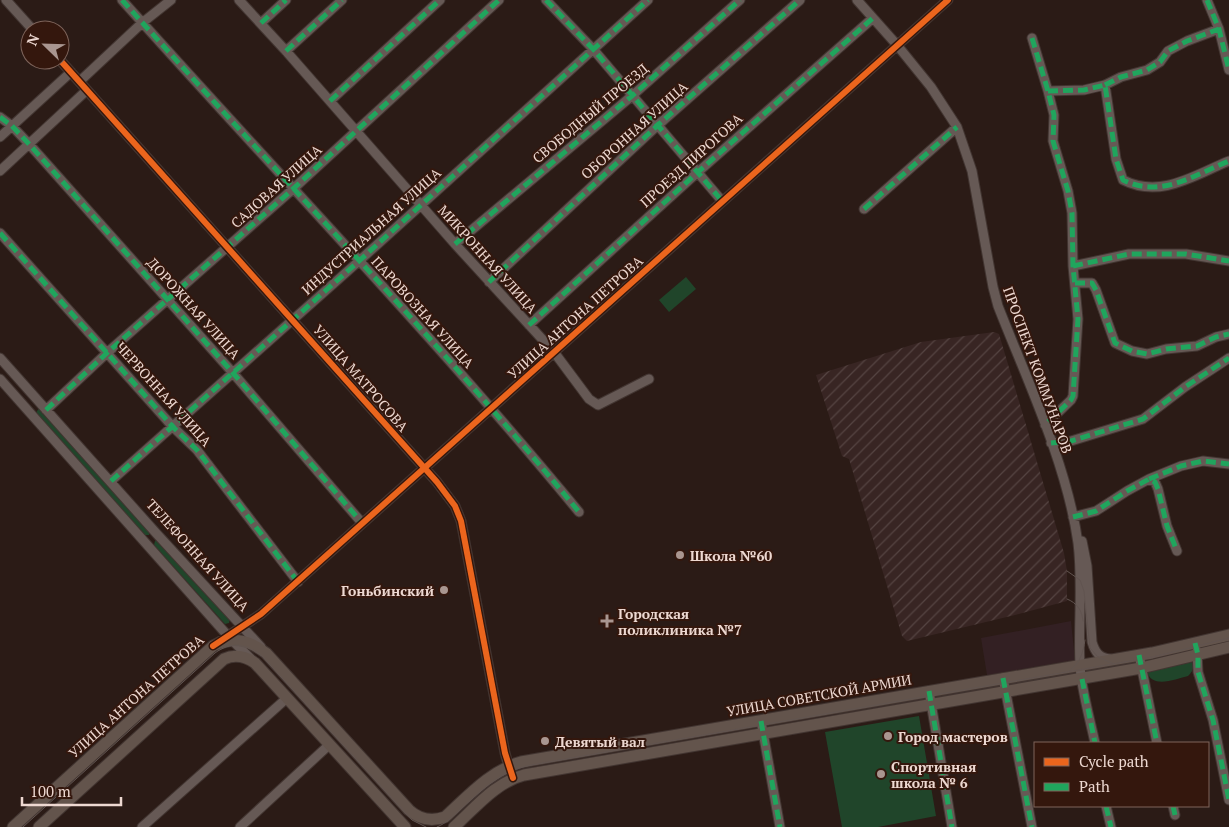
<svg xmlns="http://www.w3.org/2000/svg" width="1229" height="827" viewBox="0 0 1229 827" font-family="'PT Serif',serif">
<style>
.commercial{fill:#332023}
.industrial{fill:url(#industrial-furrows)}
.green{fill:#20452a}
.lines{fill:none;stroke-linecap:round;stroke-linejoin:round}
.minor-casing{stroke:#423531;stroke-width:11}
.major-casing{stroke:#423531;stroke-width:13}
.minor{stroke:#665955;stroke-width:9}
.major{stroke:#63544c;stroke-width:11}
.tram{stroke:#615450;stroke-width:1}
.quiet{stroke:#20a55d;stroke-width:5;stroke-dasharray:10 5;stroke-linecap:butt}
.cycleway-casing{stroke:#34170d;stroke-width:9}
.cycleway{stroke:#eb651d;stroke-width:6}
.poi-dot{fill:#a99690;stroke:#34170d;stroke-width:2}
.labels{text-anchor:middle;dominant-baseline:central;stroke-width:4;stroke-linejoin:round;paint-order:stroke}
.street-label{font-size:14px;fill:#edd8d1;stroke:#34170d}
.poi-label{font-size:14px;font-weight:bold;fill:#edd8d1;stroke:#34170d;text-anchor:start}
</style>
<defs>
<pattern id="industrial-furrows" width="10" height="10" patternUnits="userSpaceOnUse" patternTransform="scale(1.25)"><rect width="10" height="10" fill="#382523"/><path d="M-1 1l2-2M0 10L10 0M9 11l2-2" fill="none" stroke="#554442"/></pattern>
</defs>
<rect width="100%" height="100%" fill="#2b1b16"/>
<path class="commercial" d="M1071,621l4,39 -88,15 -6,-37z"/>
<path class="industrial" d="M994,332l5,2 65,219 3,18v30l-52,14 -108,26 -5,-5 -53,-177 -7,-3 -26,-81 105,-33z"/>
<path class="green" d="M686,277l10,12 -27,23 -10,-12z
M39,408l111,124 -1,3h-4l-109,-122z
M157,540l73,79 -1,4 -4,1 -71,-79 1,-4z
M1191,661c4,6 2,10 -3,15 -12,3 -36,13 -41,-4z
M919,716l17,100 -58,11h-36l-17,-95z"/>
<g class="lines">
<defs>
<path id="minor" d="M6,0l27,30
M122,0c152,170 312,336 457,512
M239,0l47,51 169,193 99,108 35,47 9,6 51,-26
M546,0l47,49 129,152
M857,0l40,45 34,42 26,40 15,44 21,116 5,19c29,74 69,158 80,237 5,41 0,81 2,122 1,23 10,54 15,78
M1207,0l12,29 10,41
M261,23l25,-23
M1032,38l16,53 6,24 -1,26 15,50 4,22 1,53 5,53 -5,77 -2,4 -26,25
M286,51l56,-51
M60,60l377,422 18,24 6,15 44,232 5,18
M80,81l62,-58 29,-23
M1105,85l16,-8 26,-7 13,-8 8,-11 19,-10 32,-12
M1048,91l36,-1 21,-5 11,74 7,21c38,19 71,-5 106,-19
M330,101l110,-101
M0,117l12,9 17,18 204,229 129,150
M0,137l71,-65
M0,171l87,-81
M864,209l93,-82
M0,233l173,194 24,23 101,132
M455,244l178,-149 107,-95
M1073,266l56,-12h57l43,7
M489,282l169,-157 142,-125
M1075,283h17l4,7 19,53 17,8 15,3 19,-5 31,-3 19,-9 13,-3
M529,325l169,-153 175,-154
M0,358l156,175 105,114
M0,379l228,257 24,24
M46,410l62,-58 185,-163 206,-189
M1051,443l20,-2 72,-22 42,-32 44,-29
M1149,479l32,-13 22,-5 26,3
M111,481l248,-220 289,-261
M1073,517l23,-6 31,-20 22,-12 6,3 3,7 9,37 10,25
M1082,541l5,25 5,76c3,10 7,16 18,17
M219,642l42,-28 687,-614
M1197,651l1,21 15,48 16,80
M1139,655l18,88
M1003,678l29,149
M929,691l23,136
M761,721l19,106
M1106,806l5,21
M1173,806l2,9
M142,827l145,-129
M240,827l89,-82"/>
<path id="major" d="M13,827l200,-181c19,-10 36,-6 53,7l143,157c10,9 22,12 36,7 23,-21 45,-46 76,-55l631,-109 77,-18
M39,827l185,-168c11,-5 21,-3 31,4l150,164
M454,827c21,-19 42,-45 70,-52l617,-107 88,-21"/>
</defs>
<use href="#minor" class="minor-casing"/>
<use href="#major" class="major-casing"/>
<use href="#minor" class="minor"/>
<use href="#major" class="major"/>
<path class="tram" d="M1067,571l13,9 4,11 6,57 8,9 16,7
M1067,599c10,4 15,11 16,22
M1068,672c12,-8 15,-19 17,-32
M23,827l192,-174c16,-12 32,-9 47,3l150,164 14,7
M437,827c10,-4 17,-12 25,-19 23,-21 38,-36 69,-43l622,-108 76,-19"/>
<path class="quiet" d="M122,0c152,170 312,336 457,512
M546,0l47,49 129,152
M1207,0l12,29 10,41
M261,23l25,-23
M1032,38l16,53 6,24 -1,26 15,50 4,22 1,53 5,53 -5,77 -2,4 -26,25
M286,51l56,-51
M1105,85l16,-8 26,-7 13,-8 8,-11 19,-10 32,-12
M1048,91l36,-1 21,-5 11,74 7,21c38,19 71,-5 106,-19
M330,101l110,-101
M0,117l12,9 17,18 204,229 129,150
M864,209l93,-82
M0,233l173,194 24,23 101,132
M455,244l178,-149 107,-95
M1073,266l56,-12h57l43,7
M489,282l169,-157 142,-125
M1075,283h17l4,7 19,53 17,8 15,3 19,-5 31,-3 19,-9 13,-3
M529,325l169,-153 175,-154
M46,410l62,-58 185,-163 206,-189
M1051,443l20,-2 72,-22 42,-32 44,-29
M1149,479l32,-13 22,-5 26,3
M111,481l248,-220 289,-261
M1073,517l23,-6 31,-20 22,-12 6,3 3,7 9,37 10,25
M1195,643l3,12v17l15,48 16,80
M1139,655l18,88
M1003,678l29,149
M1082,679l13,64
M929,691l23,136
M761,721l19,106
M1106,806l5,21
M1173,806l2,9"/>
<defs>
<path id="cycleway" d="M60,60l377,422 18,24 6,15 44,232 8,25
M213,646l48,-32 687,-614"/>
</defs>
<use href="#cycleway" class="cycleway-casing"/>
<use href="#cycleway" class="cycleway"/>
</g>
<g class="poi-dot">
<circle cx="680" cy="555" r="5"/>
<circle cx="444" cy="590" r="5"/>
<path d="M604.5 613.5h5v5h5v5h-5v5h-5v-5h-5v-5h5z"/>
<circle cx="888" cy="736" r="5"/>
<circle cx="545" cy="741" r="5"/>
<circle cx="881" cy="774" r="5"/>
</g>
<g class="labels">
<g class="street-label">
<text transform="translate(590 113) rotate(-40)">СВОБОДНЫЙ ПРОЕЗД</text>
<text transform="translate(634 130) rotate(-42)">ОБОРОННАЯ УЛИЦА</text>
<text transform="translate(691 160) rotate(-42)">ПРОЕЗД ПИРОГОВА</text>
<text transform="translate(276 186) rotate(-42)">САДОВАЯ УЛИЦА</text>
<text transform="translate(371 231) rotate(-42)">ИНДУСТРИАЛЬНАЯ УЛИЦА</text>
<text transform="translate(488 259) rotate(48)">МИКРОННАЯ УЛИЦА</text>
<text transform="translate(194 308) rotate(48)">ДОРОЖНАЯ УЛИЦА</text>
<text transform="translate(423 312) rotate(48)">ПАРОВОЗНАЯ УЛИЦА</text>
<text transform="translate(575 317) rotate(-42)">УЛИЦА АНТОНА ПЕТРОВА</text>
<text transform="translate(1038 370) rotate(70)">ПРОСПЕКТ КОММУНАРОВ</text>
<text transform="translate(361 378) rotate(49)">УЛИЦА МАТРОСОВА</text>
<text transform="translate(164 394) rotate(48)">ЧЕРВОННАЯ УЛИЦА</text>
<text transform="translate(198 555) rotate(48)">ТЕЛЕФОННАЯ УЛИЦА</text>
<text transform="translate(819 695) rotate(-10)">УЛИЦА СОВЕТСКОЙ АРМИИ</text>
<text transform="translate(136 696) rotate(-42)">УЛИЦА АНТОНА ПЕТРОВА</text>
</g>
<g class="poi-label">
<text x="690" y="555">Школа №60</text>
<text x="434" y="590" text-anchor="end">Гоньбинский</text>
<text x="618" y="613">Городская<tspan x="618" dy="16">поликлиника №7</tspan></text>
<text x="898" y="736">Город мастеров</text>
<text x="555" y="741">Девятый вал</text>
<text x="891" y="766">Спортивная<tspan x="891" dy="16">школа № 6</tspan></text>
</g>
</g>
<rect x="1034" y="742" width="175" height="65" fill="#34170d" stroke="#7e645b"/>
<rect x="1044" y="758" width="25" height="8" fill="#eb651d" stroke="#7e645b"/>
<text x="1079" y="767" font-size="15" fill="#edd8d1">Cycle path</text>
<rect x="1044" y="783" width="25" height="8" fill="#20a55d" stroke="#7e645b"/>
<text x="1079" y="792" font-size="15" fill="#edd8d1">Path</text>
<g transform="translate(45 45) rotate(293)"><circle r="24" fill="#34170d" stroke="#7e645b"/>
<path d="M0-4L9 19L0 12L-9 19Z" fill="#a99690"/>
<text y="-8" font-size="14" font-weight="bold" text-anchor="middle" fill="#edd8d1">N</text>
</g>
<path d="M22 797v8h99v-8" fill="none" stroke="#edd8d1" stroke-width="2.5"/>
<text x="30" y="797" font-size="15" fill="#edd8d1" stroke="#34170d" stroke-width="4" paint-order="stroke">100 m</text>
</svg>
